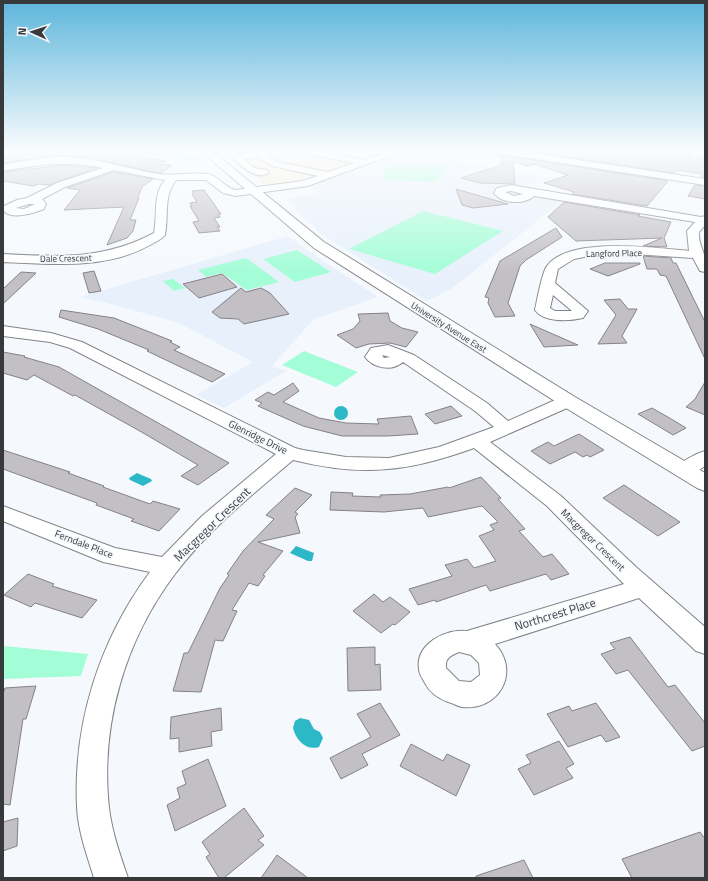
<svg xmlns="http://www.w3.org/2000/svg" width="708" height="881" viewBox="0 0 708 881" font-family="'Titillium Web',sans-serif">
<style>
.commercial{fill:#faecd9}
.built{fill:#e7f0fb}
.green{fill:#a3fdd6}
.water{fill:#2db8c7}
.building{fill:#c3c0c5;stroke:#858286}
.lines{fill:none;stroke-linecap:round;stroke-linejoin:round}
.minor-casing{stroke:#808387;stroke-width:2}
.major-casing{stroke:#808387;stroke-width:2}
.minor{fill:#fff;fill-rule:evenodd}
.major{fill:#fff;fill-rule:evenodd}
.labels{text-anchor:middle;dominant-baseline:central;stroke-width:3.5;stroke-linejoin:round;paint-order:stroke}
.far-street-label{font-size:9px;fill:#38393b;stroke:#f5f9fd}
.street-label{font-size:10px;fill:#38393b;stroke:#f5f9fd}
.near-street-label{font-size:12px;fill:#38393b;stroke:#f5f9fd}
</style>
<rect width="100%" height="100%" fill="#f5f9fd"/>
<path class="commercial" d="M249,151h135l-89,30 -23,4 -8,-1 -33,-27z"/>
<path class="built" d="M407,152l23,7 21,1 103,18 -29,9 -4,4 43,9 -113,89 -24,12 -106,-67 -35,-35 34,-5 -9,-8z
M288,236l26,19 64,42 -64,22 -42,47 14,5 -62,37 -28,-13 57,-33 -74,-39 -68,-19 -31,-7z"/>
<path class="green" d="M135,151h53l13,10 -26,-2z
M404,164h19l24,3 -10,14 -9,1 -44,-2 -1,-11z
M423,211l80,20 -68,43 -86,-25z
M297,250l34,22 -36,10 -32,-23z
M246,258l33,24 -32,8 -25,-17 -16,4 -8,-7z
M173,279l12,9 -11,3 -11,-10z
M304,351l54,21 -22,15 -54,-22z
M3,646l85,8 -7,22 -78,3z"/>
<path class="water" d="M334 413a7 7 0 1 1 14 0a7 7 0 1 1-14 0Z
M137,473l14,6 1,2 -9,5 -13,-6 -1,-2z
M296,546l18,7 -2,8h-4l-18,-8z
M300,718l9,2 5,9 6,3 3,6 -4,9c-13,4 -23,-7 -26,-19l2,-7z"/>
<path class="building" d="M30,151h77l59,10 -8,3 14,1 -11,8h-3l-66,-15 -31,-3 -58,8v-5l28,-5z
M488,151h10l5,4 165,26 -21,25 -75,-12 2,-2 -30,-9 24,-8 -34,-11 -7,2 -14,-5 2,23 -35,-1 -19,-5 44,-14 -4,-1 1,-5 -14,-5z
M526,151h145l2,3 7,2 8,-2 3,-3v8l14,-3v21h-4l2,-3 -26,-4 -3,3z
M65,165l32,3 -48,17 -10,-1 -6,2 -30,-5v-9z
M114,172l39,7 -11,8 -4,10 1,1 -9,22h6l-3,11 -6,7 -20,7 17,-38 -60,3 16,-20 -13,-2z
M695,185l10,1v13l-17,-3z
M456,189l52,15 -35,4 -11,-3z
M204,190l17,24h-3l2,3 -6,1 6,9h-3l3,4 -21,2 -6,-11 6,-1 -9,-15h2l-2,-3 7,-1 -5,-8h2l-2,-3z
M564,202l76,13 -2,1 33,6 -7,16 3,9 -24,-1 19,-8 -86,3 -28,-24z
M556,228l6,9 -36,23 -6,6 -12,37 7,13 -20,1 -7,-14 1,-5 -4,-1 15,-36z
M643,256l28,2 2,5h3l29,59v37l-39,-83 -6,-1 -3,-6h-10z
M605,263h35v1l-32,12 -18,-7z
M94,271l7,20 -12,2 -6,-20z
M21,272l15,1 -33,31v-15z
M222,274l15,13 -38,11 -16,-14z
M241,288l5,4 15,-4 9,5 19,21 -45,10 -6,-5 -18,-1 -8,-6z
M620,299l8,10h9l-15,27 5,7 -29,1 18,-29 -12,-15z
M61,310l53,8 33,13 25,10 -2,1 10,5 -6,3 51,24 -13,8 -65,-31 2,-1 -51,-21 -39,-12z
M388,313l2,8 12,7 16,4 -12,15 -16,-4 -21,1 -13,4 -19,-13 16,-6 7,-8 -2,-7z
M530,324l48,21 -34,2z
M3,352l22,4 -1,1 35,10 170,96 -31,22 -17,-9 17,-11 -60,-35 -63,-35 -2,1 -39,-21 -7,5 -24,-7z
M705,382v33l-19,-8 9,-8z
M293,383l6,8 -16,11 36,16 27,5 33,1 -2,-5 34,-3 7,18 -30,2h-46l-39,-10 -45,-20 4,-3 -7,-3 13,-8 6,3z
M451,406l11,10 -27,8 -10,-10z
M652,408l21,12 13,8 -13,7 -35,-21z
M579,434l25,16 -14,7 -3,-2 -4,2 -8,-5 -25,12 -19,-13 17,-9 6,4z
M3,450l67,22 -2,1 36,13 -1,1 47,17 3,-3 27,8 -21,22 -28,-10 3,-2 -38,-14 1,-2 -94,-34z
M481,477l20,21 -3,1 27,30 -6,2 24,26 9,-3 17,20 -18,6 -5,-6 -56,17 -4,-6 -50,17 -1,-2 -17,5 -9,-16 43,-13 -7,-11 22,-6 7,9 22,-7 -17,-25 15,-6 -4,-5 8,-3 -16,-16 -54,11 -5,-9 -39,4 -54,-2 1,-18 22,1 -1,3 29,1 -1,-2 30,-1 38,-7 1,1z
M624,485l56,37 -22,14 -55,-38z
M295,488l17,7 -17,17 3,2 -3,3 5,16 -42,9 25,9 -20,24 2,1 -7,10 -9,-3 -17,27 5,1 -14,30 -8,-1 -14,52 -28,-1 11,-38h4l32,-65 9,-13 -2,-1 16,-23 31,-32 -8,-4z
M28,574l26,10 -2,2 45,14 -15,18 -47,-15 -4,4 -27,-12z
M374,594l9,8 7,-5 20,15 -15,13 -2,-1 -12,9 -28,-22z
M630,637l38,50 7,-2 30,38v23l-13,5 -64,-81 -12,4 -15,-20 14,-5 -5,-6z
M375,647v18l5,-1 1,26 -33,1 -1,-43z
M36,686l-10,33h-3l-13,86 -7,-1v-110l2,-6z
M380,703l20,32 -38,19 6,11 -27,14 -11,-21 41,-21 -14,-23z
M596,703l24,34 -14,5 -5,-7 -33,12 -21,-33 22,-8 3,5z
M221,708l1,22 -11,2 1,14 -33,6v-14l-9,1 1,-22z
M559,741l15,23 -8,4 7,10 -39,17 -16,-26 13,-6 -5,-8z
M411,744l32,17 4,-7 23,11 -14,31 -56,-30z
M208,759l18,47 -51,25 -8,-26 13,-7 -3,-10 9,-4 -4,-13z
M244,808l20,28 -6,4 6,5 -40,33h-5l-13,-21 4,-3 -8,-12z
M18,818l-1,28 -14,5v-29z
M700,832l5,7v39h-73l-10,-19z
M277,855l31,23h-47z
M524,860l9,18h-57v-2z"/>
<g class="lines">
<defs>
<path id="minor" d="M260,151h12l-7,4 13,7 50,10 26,-9 -49,-9 -4,-3h16l47,9 27,-9h11l-94,35 -72,10 -13,-3 -17,-13h-30c-13,17 -7,35 -11,55 -4,5 -10,7 -15,10 -44,25 -99,19 -147,17v-8c54,3 101,6 151,-21 4,-19 -2,-37 11,-53l-51,-10 -49,17 -23,12 4,5 -2,5c-10,4 -32,11 -40,2v-5l13,-6 10,-2 30,-15 46,-15c-35,-8 -66,-3 -100,3v-6c22,-4 44,-9 67,-8 30,2 58,12 88,17 16,2 33,-2 49,0 12,1 17,14 29,16l66,-9 16,-5 -46,-10 -15,-9 -13,2 10,9 13,2 2,2c-10,10 -28,-5 -35,-13l4,-4zM29,204h6l-11,5 -8,-1z
M499,151h19l187,28v6l-202,-31z
M672,151h17c-3,4 -15,4 -17,0z
M511,185l190,32 4,-1v9l-6,7c-1,10 4,17 6,26 1,4 0,10 0,14l-5,-1 -7,-13 -60,-4h-34l-25,5 -16,10 -3,14 33,28 -5,7c-13,3 -39,5 -48,-8 2,-9 7,-38 12,-44 21,-30 110,-18 142,-15l-2,-20 8,-9 -161,-26c-10,9 -32,8 -40,-3l3,-5zM511,191l12,3 -9,2 -9,-4zM553,295l19,16h-17l-5,-3z
M3,326l48,7 31,9 213,106 8,2 43,7 43,1 50,-11 55,-20 -19,-16 -72,-49c-11,10 -30,6 -38,-5l6,-9 17,-3 26,10 73,48 21,18 54,-24 6,-1 6,1 3,4 -3,4 -84,37 71,54 75,71 69,60v27l-9,-3 -57,-53 -144,46c26,28 4,67 -33,63 -4,-1 -10,-4 -14,-5 -10,-4 -18,-9 -23,-19 -2,-4 -6,-9 -6,-14 -4,-25 27,-41 48,-38l157,-47 -77,-78 -73,-58c-66,24 -112,29 -181,12 -41,35 -85,70 -118,114 -50,66 -75,151 -66,234 3,24 11,47 19,70h-34c-7,-23 -16,-47 -17,-71 -4,-84 23,-168 73,-235l-47,-10 -100,-41v-15l112,42 47,9 40,-41 74,-62 -206,-106 -20,-6 -47,-6zM382,355l8,2 -6,1zM459,652l12,3 8,8 1,12 -9,7 -12,-1 -13,-13c-1,-10 4,-12 13,-16z
M705,451v15c-9,6 -16,12 -27,8l-3,-4c6,-9 20,-16 30,-19z"/>
<path id="major" d="M201,151h11l112,91 251,155 130,76v18l-8,-3 -136,-83 -247,-157z"/>
</defs>
<use href="#minor" class="minor-casing"/>
<use href="#major" class="major-casing"/>
<use href="#minor" class="minor"/>
<use href="#major" class="major"/>
</g>
<linearGradient id="sky" x2="0" y2="1"><stop stop-color="#5db6db"/><stop offset="0.55" stop-color="#fafcfe"/><stop offset="1" stop-color="#fafcfe" stop-opacity="0"/></linearGradient>
<rect width="708" height="274" fill="url(#sky)"/>
<g class="labels">
<g class="far-street-label">
<text transform="translate(614 253) rotate(-1)">Langford Place</text>
<text transform="translate(66 258) rotate(-1)">Dale Crescent</text>
<text transform="translate(449 327) rotate(32)">University Avenue East</text>
</g>
<g class="street-label">
<text transform="translate(258 437) rotate(26)">Glenridge Drive</text>
<text transform="translate(593 540) rotate(44)">Macgregor Crescent</text>
<text transform="translate(84 544) rotate(21)">Ferndale Place</text>
</g>
<g class="near-street-label">
<text transform="translate(212 524) rotate(-44)">Macgregor Crescent</text>
<text transform="translate(555 614) rotate(-17)">Northcrest Place</text>
</g>
</g>
<rect width="708" height="881" fill="none" stroke="#38393b" stroke-width="8"/>
<g transform="translate(32 32) rotate(273)" stroke="#f5f9fd" stroke-width="3" paint-order="stroke">
<path d="M0-3L7 15L0 10L-7 15Z" fill="#38393b"/>
<text y="-6" font-size="11" font-weight="bold" text-anchor="middle" fill="#38393b">N</text>
</g>
</svg>
